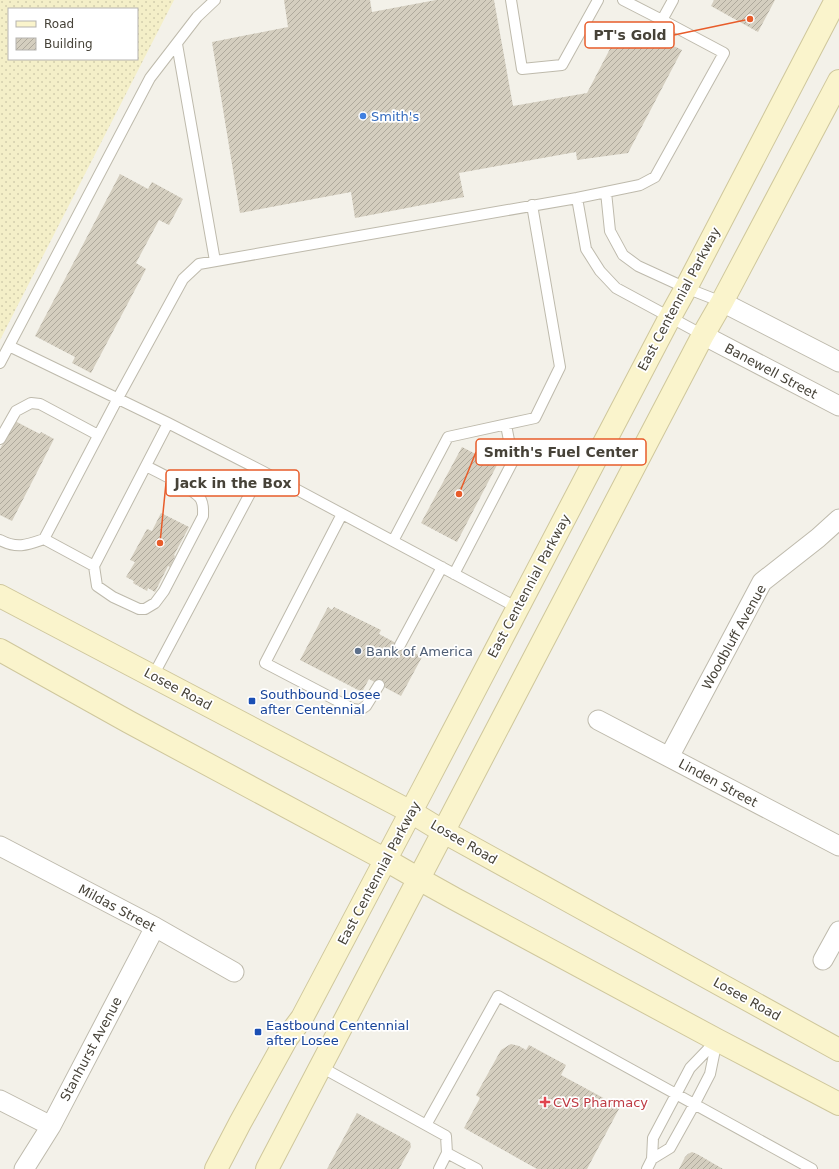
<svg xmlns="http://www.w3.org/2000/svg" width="839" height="1169" viewBox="0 0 839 1169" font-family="'DejaVu Sans',sans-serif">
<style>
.sand{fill:url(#sand-dots);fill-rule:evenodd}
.building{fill:url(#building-hatch)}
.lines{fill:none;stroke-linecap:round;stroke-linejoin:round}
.service-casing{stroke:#bebaac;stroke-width:12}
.minor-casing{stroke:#bebaac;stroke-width:21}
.secondary-casing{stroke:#cfc79c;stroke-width:24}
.service{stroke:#fff;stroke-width:10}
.minor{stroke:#fff;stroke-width:19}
.secondary{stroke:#faf4cc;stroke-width:22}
.shop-dot{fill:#3f7fe0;stroke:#fff;stroke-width:1.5}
.service-dot{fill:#5c6f8a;stroke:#fff;stroke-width:1.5}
.transit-dot{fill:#1a4fb4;stroke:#fff;stroke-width:1.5}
.health-dot{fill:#e0444e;stroke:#fff;stroke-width:1.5}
.labels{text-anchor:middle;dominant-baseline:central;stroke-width:3.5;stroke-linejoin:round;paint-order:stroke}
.shop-label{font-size:13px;fill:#366cbe;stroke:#fff;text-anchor:start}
.street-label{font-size:13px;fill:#464238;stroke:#fff}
.service-label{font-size:13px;fill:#4e5e75;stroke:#fff;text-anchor:start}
.transit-label{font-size:13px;fill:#164399;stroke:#fff;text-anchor:start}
.health-label{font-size:13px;fill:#be3a42;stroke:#fff;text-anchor:start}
.leader{fill:none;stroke:#e85c2a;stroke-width:1.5}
.callout-dot{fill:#e85c2a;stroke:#fff;stroke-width:1.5}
.callout{fill:#fff;stroke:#e85c2a;stroke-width:1.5}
.callout-label{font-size:14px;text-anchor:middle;font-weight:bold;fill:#464238}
</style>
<defs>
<pattern id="sand-dots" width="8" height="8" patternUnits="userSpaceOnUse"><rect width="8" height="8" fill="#f4efc8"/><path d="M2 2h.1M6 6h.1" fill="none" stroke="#d3cead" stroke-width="1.8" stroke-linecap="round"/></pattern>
<pattern id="building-hatch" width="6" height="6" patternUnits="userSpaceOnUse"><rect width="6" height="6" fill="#d4cebf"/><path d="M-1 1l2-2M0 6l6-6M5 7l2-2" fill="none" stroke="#aea99c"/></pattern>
</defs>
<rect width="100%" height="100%" fill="#f3f1e9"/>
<path class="sand" d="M0,0h174l-174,340zM9,9h128v50h-128z"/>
<path class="building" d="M284,0h86l2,12 64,-12h58l19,106 74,-13 37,-71 58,28 -54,103 -51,7 -1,-8 -117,21 5,24 -109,21 -4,-26 -111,21 -28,-171 76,-15z
M714,0h61l-17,32 -47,-26z
M120,174l28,15 4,-7 31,17 -14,26 -10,-5 -23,43 10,6 -55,104 -19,-10 3,-6 -40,-21z
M15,421l25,13 1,-2 13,7 -42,82 -12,-6v-66z
M462,447l35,18 -40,77 -36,-19z
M161,513l28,14 -15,28 1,1 -5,11 -2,-1 -13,26 -7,-4 -1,3 -14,-8 1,-2 -8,-4 9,-15 -5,-2 17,-31 5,2z
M328,607l4,3 2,-3 47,23 -2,4 43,23 -21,39 -32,-17 -7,13 -62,-32z
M511,1044l8,2 7,4 3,-5 37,20 -5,10 59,32 -33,62h-50l-73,-41 16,-30 -4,-3 25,-45z
M357,1113l53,29 1,5 -12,22h-72z
M692,1152l5,2 26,15h-44l6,-12 3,-3z"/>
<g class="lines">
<defs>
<path id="service" d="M511,0l11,69 40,-4 36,-65
M623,0l39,20
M177,44l38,217
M606,192l4,39 13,24 15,11 48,22 36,14
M577,198l9,51 14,22 16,17 87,47
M9,346l159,77 94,48 256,137
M0,363l150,-285 47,-61 18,-17
M0,439l16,-28 15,-8 9,1 58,31
M146,466c12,6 47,23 54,32 4,6 3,12 3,18l-39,75 -9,12 -10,6h-6l-26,-12 -16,-11 -3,-20 74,-143
M342,514l-77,149 88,46 7,1 6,-4 13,-21
M0,540c17,9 27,5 44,-1
M393,541l55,-104 87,-19 25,-51 -28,-162
M94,566l-50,-27 74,-141 65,-119 16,-15 378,-66 63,-13 15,-8 69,-124 -62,-33 11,-20
M454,574l59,-113 -7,-36
M400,645l42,-78
M153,676l109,-205
M321,1067l125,69 1,17 30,16
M426,1125l72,-129 314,173
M652,1159l18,-11 24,-43 16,-31 7,-34
M439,1169l8,-16
M647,1169l5,-10 1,-21 37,-70 27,-28"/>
<path id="minor" d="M722,302l117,60
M703,335l136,71
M598,720l241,126
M669,757l42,-79 51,-96 56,-44 21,-19
M0,846l155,81 79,45
M823,960l16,-29
M0,1100l51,26
M24,1169l27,-43 104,-199"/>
<path id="secondary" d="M0,596l411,216 33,20 395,218
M0,650l129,72 257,138 33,19 36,20 262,141 122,64
M216,1169l24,-46 47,-85 15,-20 122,-231 246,-470 16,-29 150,-288
M267,1169l436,-834 19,-33 117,-221"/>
</defs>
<use href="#service" class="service-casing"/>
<use href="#minor" class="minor-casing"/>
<use href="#secondary" class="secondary-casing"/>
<use href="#service" class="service"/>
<use href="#minor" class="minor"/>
<use href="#secondary" class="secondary"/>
</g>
<circle class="shop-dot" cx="363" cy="116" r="4"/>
<circle class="service-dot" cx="358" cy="651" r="4"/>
<g class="transit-dot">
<rect x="248" y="697" width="8" height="8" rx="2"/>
<rect x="254" y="1028" width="8" height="8" rx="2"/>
</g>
<path class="health-dot" d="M543 1096h4v4h4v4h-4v4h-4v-4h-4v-4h4z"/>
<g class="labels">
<g class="shop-label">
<text x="371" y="116">Smith's</text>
</g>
<g class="street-label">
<text transform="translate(679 299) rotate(-62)">East Centennial Parkway</text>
<text transform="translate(771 371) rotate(28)">Banewell Street</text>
<text transform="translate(529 586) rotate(-62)">East Centennial Parkway</text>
<text transform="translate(734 637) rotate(-61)">Woodbluff Avenue</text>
<text transform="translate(178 689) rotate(28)">Losee Road</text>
<text transform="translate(718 783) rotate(28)">Linden Street</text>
<text transform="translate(464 842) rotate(30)">Losee Road</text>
<text transform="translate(379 873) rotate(-62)">East Centennial Parkway</text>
<text transform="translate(117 908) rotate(28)">Mildas Street</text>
<text transform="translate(747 999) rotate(29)">Losee Road</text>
<text transform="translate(91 1049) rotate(-62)">Stanhurst Avenue</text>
</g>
<g class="service-label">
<text x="366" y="651">Bank of America</text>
</g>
<g class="transit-label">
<text x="260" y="694">Southbound Losee<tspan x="260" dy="15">after Centennial</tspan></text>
<text x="266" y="1025">Eastbound Centennial<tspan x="266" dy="15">after Losee</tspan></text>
</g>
<g class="health-label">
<text x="553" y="1102">CVS Pharmacy</text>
</g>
</g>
<path class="leader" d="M750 19L674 35M459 494L476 452M160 543L166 483"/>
<g class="callout-dot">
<circle cx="750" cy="19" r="4"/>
<circle cx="459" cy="494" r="4"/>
<circle cx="160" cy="543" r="4"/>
</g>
<g class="callout">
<rect x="585" y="22" width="89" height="26" rx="4"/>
<rect x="476" y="439" width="170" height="26" rx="4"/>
<rect x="166" y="470" width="133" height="26" rx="4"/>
</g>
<g class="callout-label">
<text x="630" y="40">PT's Gold</text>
<text x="561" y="457">Smith's Fuel Center</text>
<text x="233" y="488">Jack in the Box</text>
</g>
<rect x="8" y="8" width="130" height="52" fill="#ffffff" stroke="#b5b3af"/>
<rect x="16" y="21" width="20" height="6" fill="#faf4cc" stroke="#b5b3af"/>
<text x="44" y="28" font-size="12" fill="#464238">Road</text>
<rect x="16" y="38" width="20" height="12" fill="url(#building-hatch)" stroke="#b5b3af"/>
<text x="44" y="48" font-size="12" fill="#464238">Building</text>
</svg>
